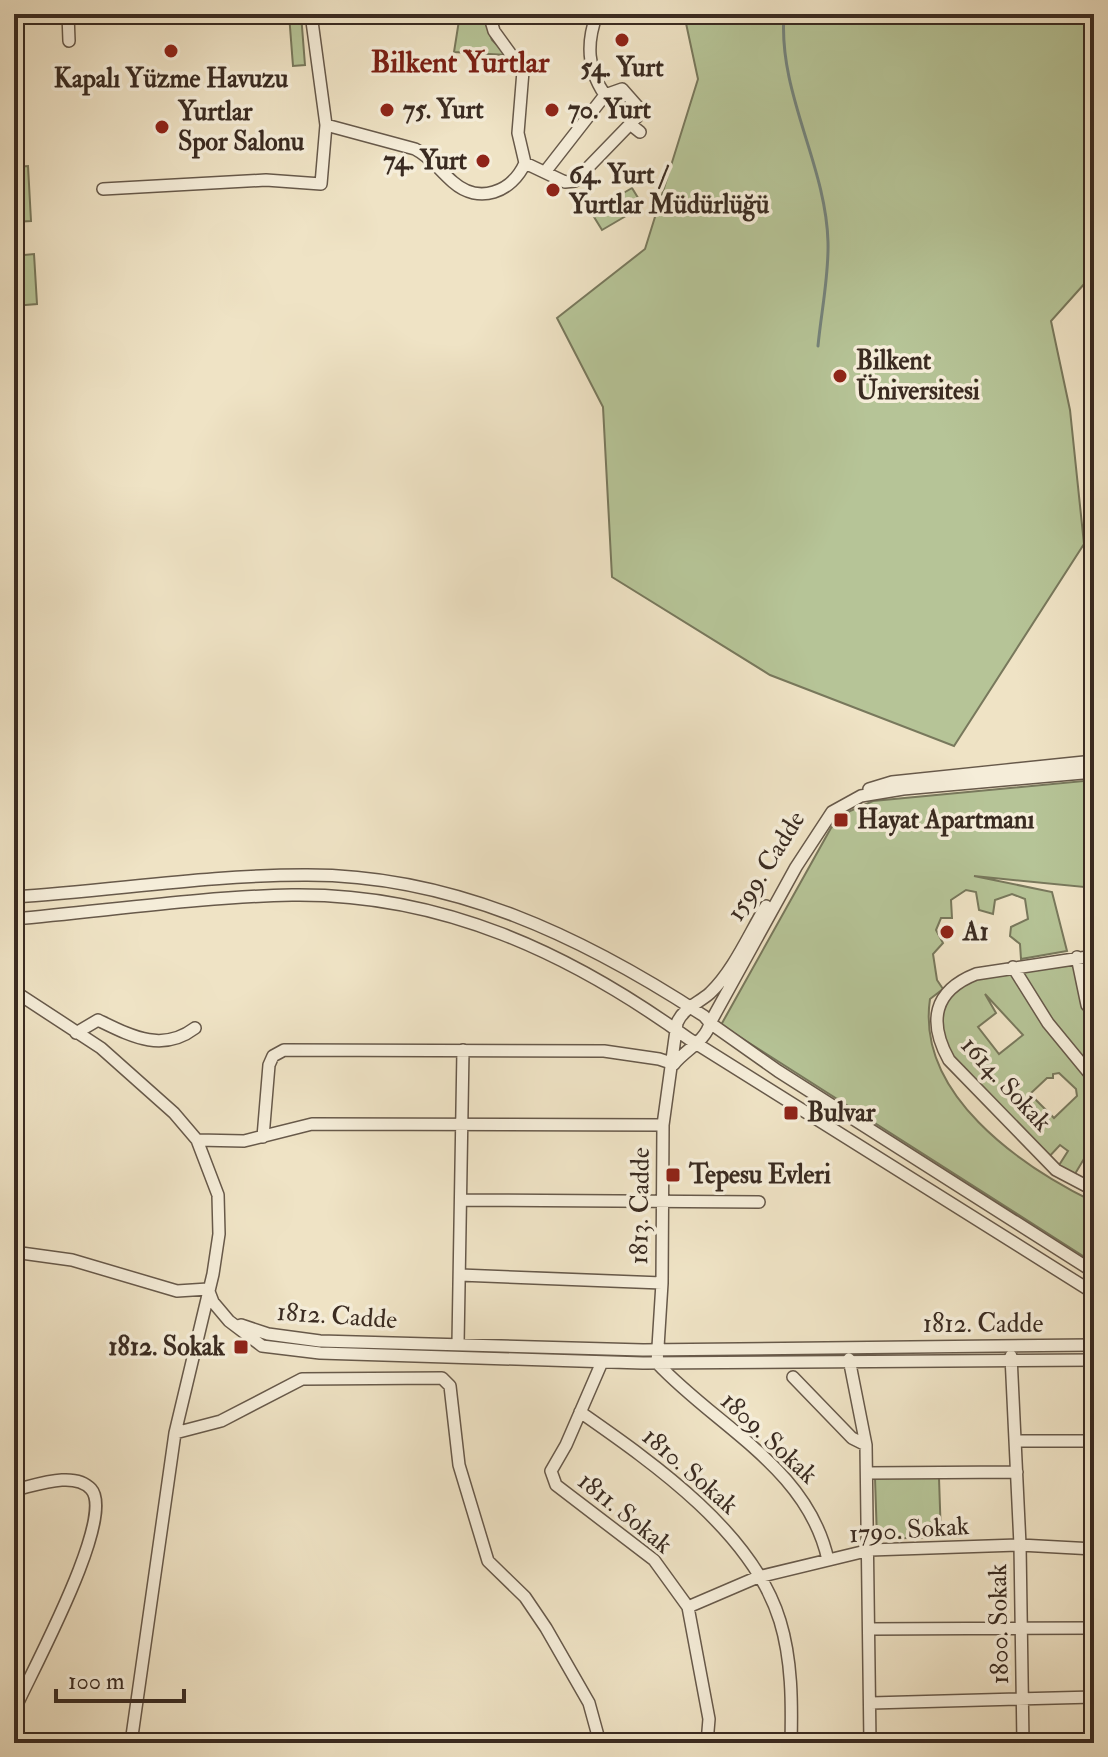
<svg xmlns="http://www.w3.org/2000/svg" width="1108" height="1757" viewBox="0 0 1108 1757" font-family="'IM FELL Double Pica',serif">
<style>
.green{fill:#b6c497;stroke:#78785c;stroke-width:2;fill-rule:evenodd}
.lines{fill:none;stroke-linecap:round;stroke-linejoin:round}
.stream{stroke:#74837c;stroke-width:3}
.minor-casing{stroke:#67594a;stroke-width:14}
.minor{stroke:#f5edd9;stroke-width:11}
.poi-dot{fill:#8f2418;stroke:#f5edd9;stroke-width:3}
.labels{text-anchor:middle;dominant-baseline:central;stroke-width:7;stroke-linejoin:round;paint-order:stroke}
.poi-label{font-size:26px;font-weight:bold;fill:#3a2b21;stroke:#f5edd9;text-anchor:start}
.street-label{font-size:26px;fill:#3a2b21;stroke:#f5edd9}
.quarter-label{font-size:30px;font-weight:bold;fill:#7a1f14;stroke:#f5edd9}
</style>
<rect width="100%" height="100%" fill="#efe3c5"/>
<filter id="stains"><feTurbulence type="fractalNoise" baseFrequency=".0025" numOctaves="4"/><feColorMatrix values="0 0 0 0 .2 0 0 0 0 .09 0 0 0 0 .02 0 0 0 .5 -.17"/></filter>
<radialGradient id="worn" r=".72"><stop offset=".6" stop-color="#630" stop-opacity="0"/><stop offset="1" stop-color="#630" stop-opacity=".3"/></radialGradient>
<path class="green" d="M289,14h12l4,51 -12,1z
M460,14h22l10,26 15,15 -53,-3z
M684,14h410v259l-43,48 19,89 14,134 -130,202 -184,-71 -158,-98 -9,-170 -46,-89 88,-69 53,-170z
M28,166l3,55 -17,1v-55z
M632,188l11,18 -41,24 -11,-18z
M34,254l3,50 -23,2v-50z
M1094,780v108l-120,-12 78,16 15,59 -46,8 -1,-15 -10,-8 1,-9 17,-8 -3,-20 -13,-5 -17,6 -2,14 -14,-4 -3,-18 -10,-2 -15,10 1,18h-11l-5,12 7,13 -10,11 4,26 6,9 -13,10c-14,95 89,166 164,203l-3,23 3,2v36l-373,-238 110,-197 19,-17 23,-10z
M1077,957l17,55v130l-22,37 -16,-9 12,-19 -8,-6 -14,15 -82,-93 -6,3 -21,-31 6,-42 16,-16zM985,994l38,41 -24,19 -21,-27 18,-14zM1059,1073l17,16 1,7 -23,22 -24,-24 17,-16h6v-4z
M875,1478h64l2,59 -64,2z"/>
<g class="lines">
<path class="stream" d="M784,14c-6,80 42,150 44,228 1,34 -7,71 -10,104"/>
<defs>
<path id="minor" d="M68,14l1,27
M597,14c-11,29 -10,55 8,81
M630,124l10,8
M326,125l89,24c16,8 24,21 38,33 26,23 59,10 72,-19l-7,-30 5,-62 -29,-40 -5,-17
M525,163l40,19 10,-1 62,-64v-11l-15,-17 -17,6 -60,77
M103,189l163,-9 55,4 5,-59 -15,-111
M1094,772l-191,17 -42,7 -29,16 -36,55 -86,156 68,48 316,201
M869,789l23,-7 202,-21
M14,897c97,-6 194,-22 290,-22 148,-1 279,62 400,141l6,7c-4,18 -25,27 -36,41
M14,919c92,-8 186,-22 278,-24 150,-2 278,58 397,144l405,254
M1094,956l-118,18c-43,17 -48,48 -27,86l107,110 38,20
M1077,957l10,48 7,7
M1013,967l35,56 46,56
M14,991l87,57 73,65 23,27 21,55 1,39 -6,40 -38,159 -44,310
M76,1033l22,-13c33,16 64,33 97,8
M263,1137l6,-72 4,-9 11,-6 320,1 55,8 15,5
M197,1140l47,1 68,-17 351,1
M463,1200l296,2
M14,1252l58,8 105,31 31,-2
M460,1275l202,8
M208,1289l5,13 16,19 33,25 58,7 323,10 451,-3
M241,1325l27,9 52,7 323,9 448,-5
M458,1344l5,-294
M1011,1356l9,189 3,198
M849,1359l17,86 4,298
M602,1362l-36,83 -15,26 5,14 98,75 34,47 21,112 -2,24
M657,1363l5,-80 1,-158 14,-102c6,-15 22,-20 33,-30 24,-23 39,-59 56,-87
M657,1363c60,64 151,105 171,197
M793,1377l59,61 14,7
M580,1412c73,51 173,120 200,209 12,39 12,82 11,122
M175,1433l46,-12 81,-42 140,-1 8,8 9,79 29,96 37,36 21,31 43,75 11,40
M1016,1441h78
M867,1473l150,-1
M14,1490c20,-4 60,-20 77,-1 26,28 -62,187 -77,222
M688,1607l70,-30 112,-27 150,-5 74,4
M869,1629l225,-1
M871,1703l223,-6"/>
</defs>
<use href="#minor" class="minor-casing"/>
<use href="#minor" class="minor"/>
</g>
<g class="poi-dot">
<circle cx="622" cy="40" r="8"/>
<circle cx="171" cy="51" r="8"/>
<circle cx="387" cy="110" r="8"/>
<circle cx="552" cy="110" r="8"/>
<circle cx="162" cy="127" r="8"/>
<circle cx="483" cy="161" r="8"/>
<circle cx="553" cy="190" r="8"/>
<circle cx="840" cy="376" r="8"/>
<rect x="833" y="812" width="16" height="16" rx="4"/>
<circle cx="947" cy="932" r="8"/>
<rect x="783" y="1105" width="16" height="16" rx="4"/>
<rect x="665" y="1167" width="16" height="16" rx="4"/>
<rect x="233" y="1339" width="16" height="16" rx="4"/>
</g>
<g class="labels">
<g class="poi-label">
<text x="622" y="68" text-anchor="middle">54. Yurt</text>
<text x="171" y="79" text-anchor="middle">Kapalı Yüzme Havuzu</text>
<text x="403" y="110">75. Yurt</text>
<text x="568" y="110">70. Yurt</text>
<text x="178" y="112">Yurtlar<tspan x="178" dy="30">Spor Salonu</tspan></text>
<text x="467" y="161" text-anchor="end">74. Yurt</text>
<text x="569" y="175">64. Yurt /<tspan x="569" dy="30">Yurtlar Müdürlüğü</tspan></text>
<text x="856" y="361">Bilkent<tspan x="856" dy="30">Üniversitesi</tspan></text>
<text x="857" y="820">Hayat Apartmanı</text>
<text x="963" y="932">A1</text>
<text x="807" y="1113">Bulvar</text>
<text x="689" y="1175">Tepesu Evleri</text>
<text x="225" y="1347" text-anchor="end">1812. Sokak</text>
</g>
<g class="street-label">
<text transform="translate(766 866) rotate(-58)">1599. Cadde</text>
<text transform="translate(1006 1084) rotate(47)">1614. Sokak</text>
<text transform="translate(640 1206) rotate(-89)">1813. Cadde</text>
<text transform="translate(337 1316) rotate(4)">1812. Cadde</text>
<text x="983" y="1324">1812. Cadde</text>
<text transform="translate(769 1438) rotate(43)">1809. Sokak</text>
<text transform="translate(690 1471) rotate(41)">1810. Sokak</text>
<text transform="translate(625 1513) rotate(39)">1811. Sokak</text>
<text transform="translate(909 1530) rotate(-4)">1790. Sokak</text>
<text transform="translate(999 1624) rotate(-91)">1800. Sokak</text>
</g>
<g class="quarter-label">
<text x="460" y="62">Bilkent Yurtlar</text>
</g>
</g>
<rect width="1108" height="1757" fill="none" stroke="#efe3c5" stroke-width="48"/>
<rect x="16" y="16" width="1076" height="1725" fill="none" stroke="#3a2b21" stroke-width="4"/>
<rect x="24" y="24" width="1060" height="1709" fill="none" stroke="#3a2b21" stroke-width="2"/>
<path d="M56 1689v12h128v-12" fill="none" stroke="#3a2b21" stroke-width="4"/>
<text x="68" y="1689" font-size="24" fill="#3a2b21" stroke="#f5edd9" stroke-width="6" paint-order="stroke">100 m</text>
<rect width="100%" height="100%" filter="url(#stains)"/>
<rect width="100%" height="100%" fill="url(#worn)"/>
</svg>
